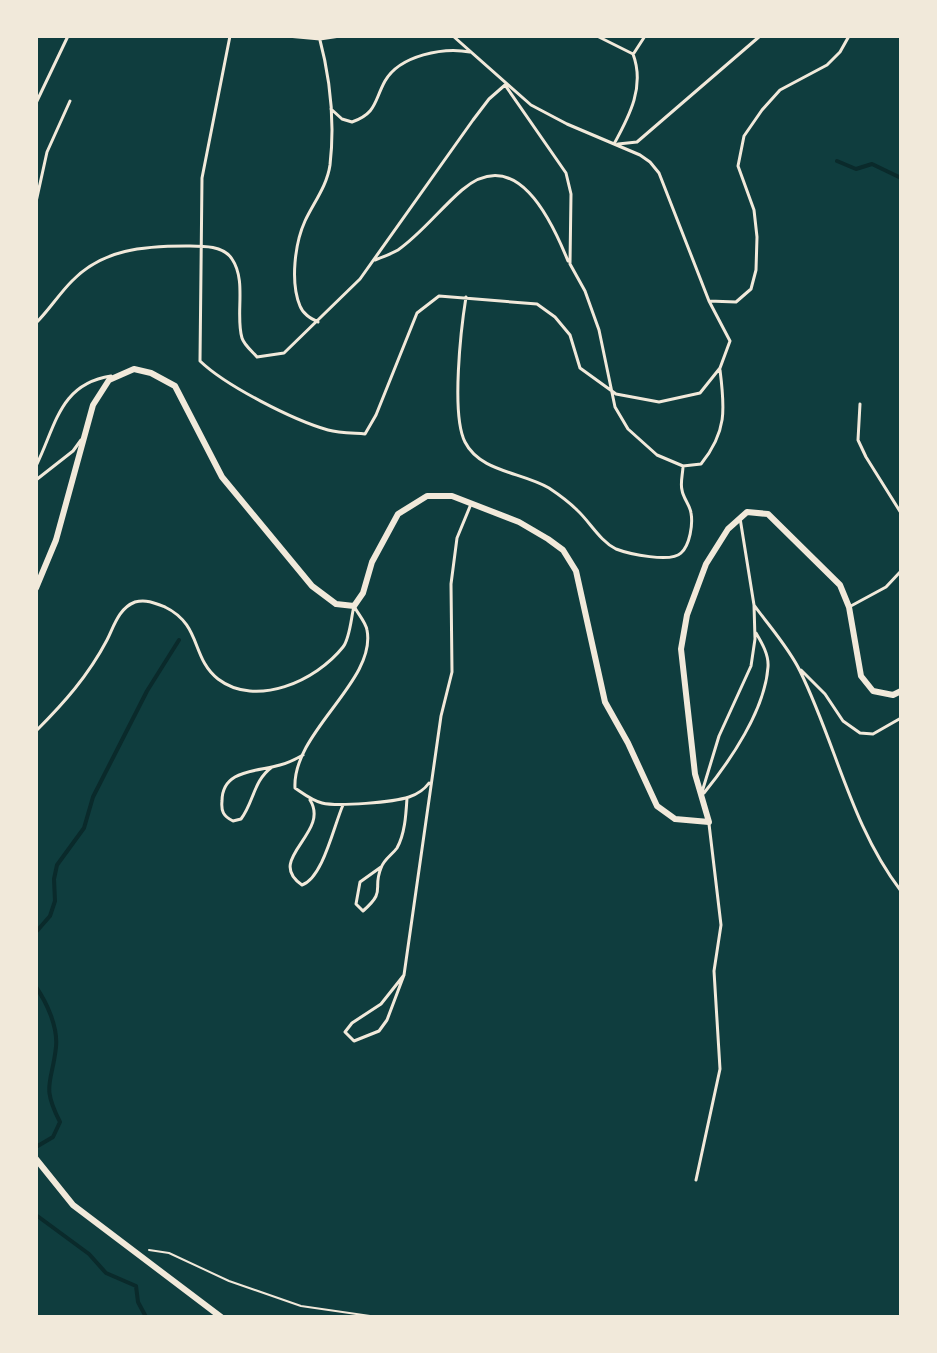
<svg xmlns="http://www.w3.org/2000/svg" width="937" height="1353" viewBox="0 0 937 1353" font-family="Poppins,sans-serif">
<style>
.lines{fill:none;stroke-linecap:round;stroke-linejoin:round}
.stream{stroke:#0a2a2b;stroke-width:4}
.path{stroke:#f1e9da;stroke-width:2}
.service{stroke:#f1e9da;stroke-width:3}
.minor{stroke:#f1e9da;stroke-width:6}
</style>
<rect width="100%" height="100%" fill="#0f3d3e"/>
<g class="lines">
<path class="stream" d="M837,161l19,8 16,-5 29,14
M36,932l14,-16 5,-15 -1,-22 3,-14 27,-37 9,-31 54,-106 32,-51
M36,987c11,16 22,40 20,60 -4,37 -15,38 4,75l-7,15 -17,10
M36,1215l53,39 17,19 30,13 2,16 8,15"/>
<path class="path" d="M149,1250l20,3 60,28 72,25 76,11"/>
<path class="service" d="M230,36l-28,142 -2,183c26,25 93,59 128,69 11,3 25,3 37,4l11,-19 41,-102 22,-17 98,8 18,13 15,18 10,33 36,26 43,8 41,-9 20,-25 10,-27 -21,-40 -50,-128 -9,-11 -10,-7 -73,-31 -36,-19 -78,-69
M287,36l33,3 20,-3
M597,36l36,18c12,32 -3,61 -19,90
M634,53l11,-17
M36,103l32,-67
M331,109l11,10 10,3c25,-9 22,-21 33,-41 15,-26 59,-34 85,-29
M618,144l19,-2 123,-106
M36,202l11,-50 23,-51
M375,260c8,-3 16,-6 23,-10 23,-16 42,-41 64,-60 54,-46 89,29 106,71
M466,297c-5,31 -15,118 -1,145 15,30 57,30 84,46 9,6 20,14 28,22 13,12 23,31 39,39 13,5 55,14 65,4 9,-8 12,-29 10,-40 -1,-8 -8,-15 -9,-23 -2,-7 1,-17 1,-24
M709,301l27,1 15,-13 5,-19 1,-33 -3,-27 -16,-44 6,-30 18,-26 18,-20 47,-25 13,-13 9,-16
M318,322c-8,-4 -15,-8 -18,-16 -10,-24 -5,-63 5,-85 9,-19 22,-35 25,-56 5,-43 0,-88 -11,-129
M36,323c13,-13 23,-29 36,-42 31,-32 72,-35 114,-35 15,0 37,-1 46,13 15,22 3,56 10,79 2,7 11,14 15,19l27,-4 76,-74 113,-159 16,-21 16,-14 61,88 5,21 -1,70 15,27 14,39 16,77 13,22 29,26 26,11 18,-2c26,-32 24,-55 19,-94
M860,404l-2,36 8,17 35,56
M36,466c20,-40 23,-82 75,-90
M36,480l37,-29 8,-11
M754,605c15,21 35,43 46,66 36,73 51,155 101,220
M849,607l37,-20 15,-16
M355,608c4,7 11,15 12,22 10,51 -75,102 -72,158 9,6 16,12 27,15 16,4 72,-1 87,-6 9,-3 15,-7 20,-14
M801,670l24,24 18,27 17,12 13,1 28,-16
M36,731c28,-28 52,-55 71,-91 7,-14 12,-32 28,-38 11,-3 20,1 30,5 37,18 26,51 53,72 38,29 98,2 125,-32 7,-9 8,-29 11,-41
M272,767c-19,14 -18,35 -31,52l-8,2c-10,-5 -12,-10 -11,-20 0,-32 35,-29 58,-36 8,-2 16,-6 23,-10
M702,792l17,-56 32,-70 4,-27 -1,-34 -14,-87
M704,793c26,-32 61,-83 64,-126 1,-12 -6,-24 -12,-34
M310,800c21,33 -46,59 -8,85 21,-7 32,-60 41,-80
M381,867l-21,15 -4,22 7,7c24,-21 9,-21 18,-43 3,-9 11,-13 16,-20 8,-14 9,-34 10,-50
M404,975l-23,29 -29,19 -7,9 9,9 25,-10 8,-11 17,-45 37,-259 11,-44 -1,-88 6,-46 14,-34
M696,1180l24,-111 -6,-98 7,-46 -12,-101"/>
<path class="minor" d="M36,588l20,-48 37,-135 16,-25 25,-11 17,4 24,13 47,91 90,109 24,18 18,2 9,-13 9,-31 26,-48 29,-18h25l67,26 29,17 15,11 13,21 29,131 23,41 29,63 18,13 34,3 -14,-48 -14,-125 6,-34 19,-51 22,-35 19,-17 21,2 72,71 9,22 12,69 12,15 20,4 8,-4
M36,1159l37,46 148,112"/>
</g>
<rect width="937" height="1353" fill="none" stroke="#f1e9da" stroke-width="76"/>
</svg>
